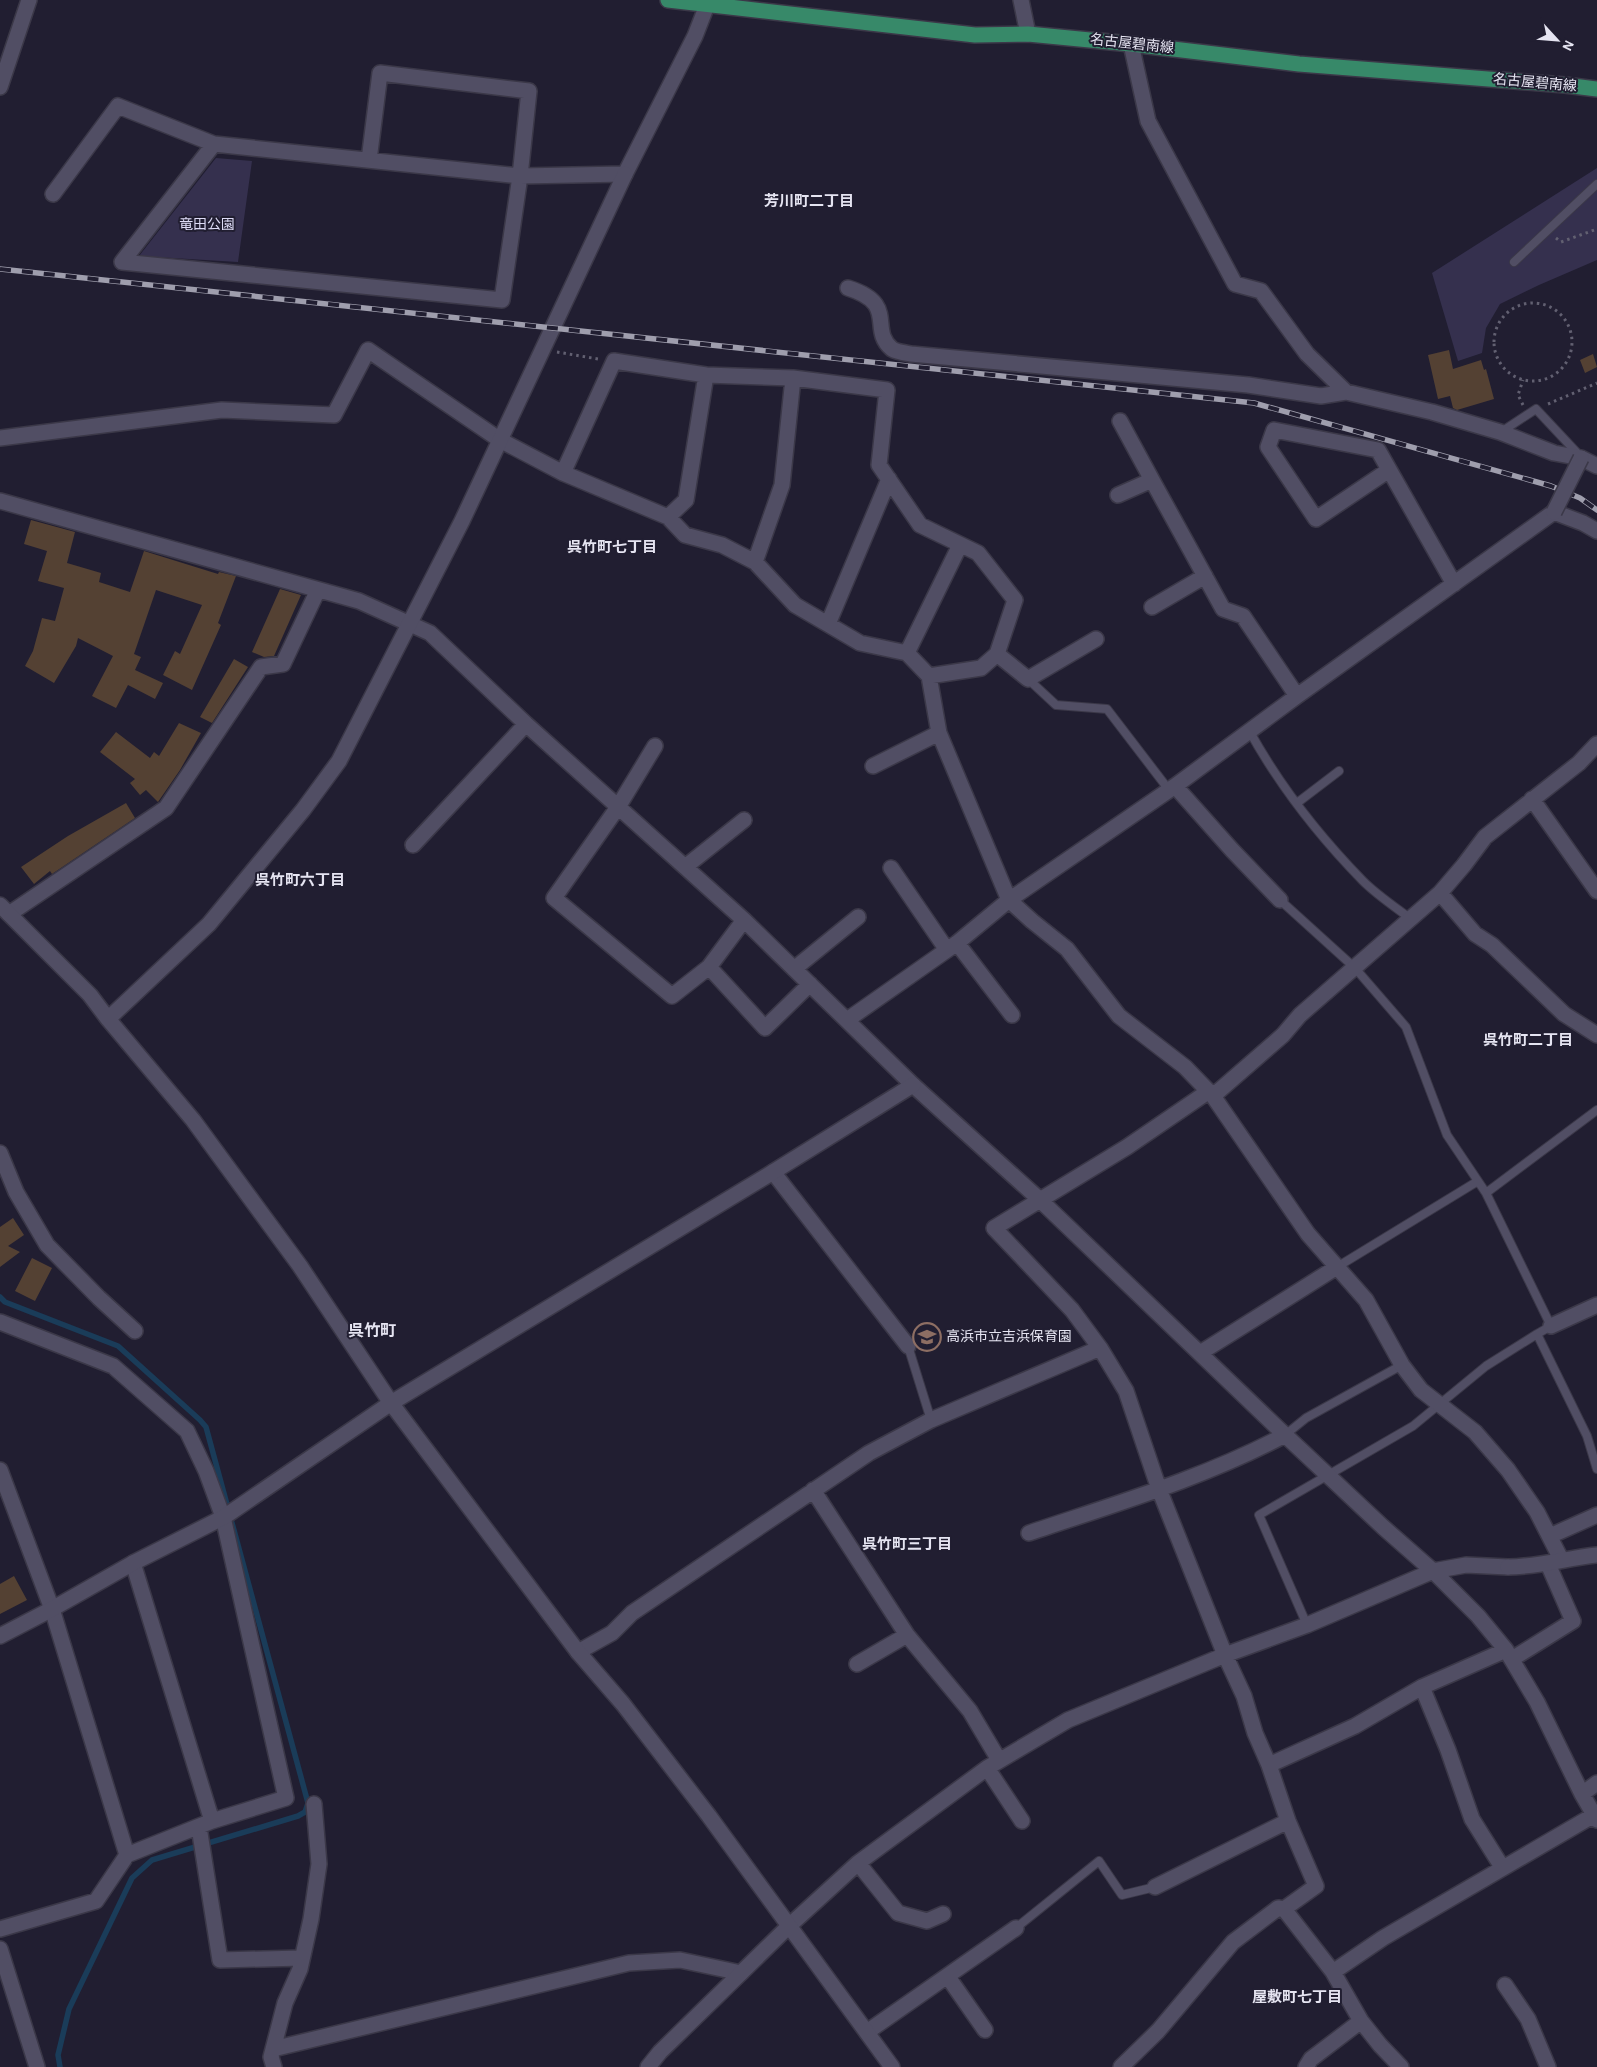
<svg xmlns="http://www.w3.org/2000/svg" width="1597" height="2067" viewBox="0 0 1597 2067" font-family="'Alegreya Sans','Noto Sans JP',sans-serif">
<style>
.green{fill:#35304e}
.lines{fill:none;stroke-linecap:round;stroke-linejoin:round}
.stream{stroke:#1a3c59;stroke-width:5.5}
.building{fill:#544133}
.service-casing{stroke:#3b3848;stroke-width:10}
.minor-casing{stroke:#3b3848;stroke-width:18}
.tertiary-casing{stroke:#3b3848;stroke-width:18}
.primary-casing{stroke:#3b3848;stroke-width:18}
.path{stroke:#626071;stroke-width:3;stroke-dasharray:2.5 4;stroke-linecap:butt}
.service{stroke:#514e64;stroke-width:8}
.minor{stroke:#514e64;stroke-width:15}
.tertiary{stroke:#514e64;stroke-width:15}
.primary{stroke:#378969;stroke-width:15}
.rail-casing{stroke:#9f9ead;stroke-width:5.5}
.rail{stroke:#211e31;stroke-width:4;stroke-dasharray:11;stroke-linecap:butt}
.minor-bridge-casing{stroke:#3b3848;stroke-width:18;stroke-linecap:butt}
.minor-bridge{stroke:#514e64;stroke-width:15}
.labels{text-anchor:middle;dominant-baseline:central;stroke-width:4;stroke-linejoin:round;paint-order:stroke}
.street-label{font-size:14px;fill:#e5e4f1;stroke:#211e31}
.park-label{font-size:14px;fill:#dddbf6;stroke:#211e31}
.poi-label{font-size:14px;fill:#e5e4f1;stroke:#211e31;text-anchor:start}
.neighbourhood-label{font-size:15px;font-weight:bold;fill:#e5e4f1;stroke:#211e31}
.quarter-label{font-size:16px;font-weight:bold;fill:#e5e4f1;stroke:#211e31}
</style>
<rect width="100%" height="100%" fill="#211e31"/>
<path class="green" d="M216,158l36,3 -14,101 -99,-6z
M1597,168v92l-58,25 -39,19 -14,24 -4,25 -24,8 -26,-88z"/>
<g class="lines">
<path class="stream" d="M0,1297l5,5 113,44 82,74 6,7 102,376 -3,9 -7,4 -146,44 -20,18 -63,131 -11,46 2,12"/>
</g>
<path class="building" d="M1449,350l4,19 28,-9 3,10 2,-1 8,30 -37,11 -4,-2 -3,-12 -12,3 -10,-44z
M1593,354l4,13 -12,6 -5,-13z
M31,520l44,12 -8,31 34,10 -2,9 31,10 14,-41 74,23 1,-2 17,4 -18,47 3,2 -29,65 -29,-15 12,-24 5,3 22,-49 -46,-15 -22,64 7,3 -6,13 28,13 -8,16 -27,-14 -12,23 -24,-12 21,-40 -35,-18 -2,8 -22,37 -29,-17 8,-15 9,-33 13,3 9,-33 -26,-7 9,-30 -23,-7z
M280,589l21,6 -27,61 -10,1 -12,-5z
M234,659l14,8 -36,56 -12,-6z
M179,723l22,10 -21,37 -22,32 -12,-12 -6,5 -10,-12 5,-4 -35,-27 16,-20 34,26 4,-6 5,4z
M126,803l9,15 -83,56 -2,-3 -16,13 -13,-17 47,-31z
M13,1218l11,17 -16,11 12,6 -20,15v-40z
M32,1258l20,10 -17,33 -20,-10z
M14,1576l13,24 -27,14v-30z"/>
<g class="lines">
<defs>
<path id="service" d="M1514,262l83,-78
M1501,432l35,-23 44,47
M1028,679l28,26 51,4 62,81
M1250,732c30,54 70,105 113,149 14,14 32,26 48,38
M1297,803l42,-32
M1280,900l75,68 51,59 41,108 39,58 65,133 -14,8 50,102 10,33
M1486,1193l111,-83
M1337,1267l141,-86
M908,1346l23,74
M1285,1435l21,-17 96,-53
M1307,1625l-48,-110 154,-89 73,-60 51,-32
M1016,1928l83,-67 23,34 33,-8"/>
<path id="minor" d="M1021,0l7,34
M1131,44l17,77 87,163 26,7 46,63 39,38 86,20 68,20 54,21 27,5 16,8
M0,87l29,-87
M369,160l11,-87 149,18 -9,85 105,-2 70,-138 14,-36
M53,194l65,-88 96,38 306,32 -18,124 -380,-38 92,-118
M848,288c51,16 20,41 44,61 5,3 13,4 19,5l337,31 73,11 25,-4
M706,375l87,3 94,12 -8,75 41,60 58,28 37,47 -18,54 -16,14 -52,8 -22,-23 53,-108
M793,378l-11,107 -27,77 40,43 65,38 47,10
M0,438l222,-28 112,5 34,-65 132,90 63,33 105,44 18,-17 20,-125 -92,-14 -51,112
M1389,470l-73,49 -48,-72 6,-17 104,20 76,134
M1152,480l71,129 20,7 54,80
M1118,495l34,-15 -32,-59
M0,501l359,100 71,32 96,91 218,196 169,165 126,114 246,236 98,92 50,44 45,45 28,34 31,52 45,92 15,26
M668,517l17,18 37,10 33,17
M1152,607l53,-31
M828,624l61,-145
M997,654l31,25 68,-40
M929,676l10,57 70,167 23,21 35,28 52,67 66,51 28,29 95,138 58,66 36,65 19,25 54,42 33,38 29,42 24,47
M655,746l-37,61 -64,91 118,98 37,-29 56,61 45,-44
M873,766l66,-33
M1175,786l57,64 48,50
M1532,799l65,92
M413,845l113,-121
M685,867l59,-47
M891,868l56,82
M1440,893l35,41 17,11 72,69 33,21
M9,914l157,-106 95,-141 22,-3 35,-74
M957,943l55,72
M709,967l35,-47
M794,969l64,-52
M847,1020l110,-77 52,-43 166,-114 122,-90 257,-184 29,11 14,8
M1213,1096l70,-61 17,-20 140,-122 24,-28 21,-28 94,-74 18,-19
M0,1153l16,39 31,53 52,53 36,33
M773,1172l135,174
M0,1322l113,44 74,65 19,40 17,46 63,281 -74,23 -85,34 -31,46 -96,28
M1551,1326l46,-21
M1200,1353l137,-86
M0,1470l52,139 75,246
M813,1490l94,145 63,76 29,49
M1029,1533c86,-29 175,-55 256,-98
M1550,1536l47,-21
M133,1563l79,258
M578,1652l34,-19 20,-20 237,-160 62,-33 169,-72
M1512,1659l61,-38 -25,-57
M857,1664l50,-29
M1422,1687l26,63 24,69 30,48
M1269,1765l86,-39 67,-39 84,-37
M987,1768l35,53
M1582,1794l15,-11
M199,1827l21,133 82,-2
M858,1863l40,50 29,8 16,-7
M1155,1887l133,-66
M1284,1909l49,63 28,49 19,24 21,22
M789,1926l69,-63 129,-95 81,-48 157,-65 82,-30 126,-54 33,-6 42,2
M0,1949l37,118
M1333,1972l50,-34 211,-123
M948,1977l37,53
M1505,1985l23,34 20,48
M867,2032l149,-104
M273,2049l356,-86 51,-3 61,13
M274,2067l-3,-10 14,-54 15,-34 11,-50 8,-55 -5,-60
M1121,2067l37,-36 75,-89 45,-34 6,1 32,-23 -28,-65 -19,-56 -14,-32 -11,-37 -19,-41 -66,-166 -33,-98 -26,-43 -28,-38 -78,-82 133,-81 82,-56
M1306,2067l5,-8 50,-38"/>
<path id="tertiary" d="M0,905l90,90 18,24 85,101 107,146 91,137 187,249 45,52 86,112 183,251
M108,1019l101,-95 94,-114 36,-49 123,-240 163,-347
M1508,1567c30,0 59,-9 89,-12
M0,1636l52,-27 81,-46 91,-46 167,-114 382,-231 140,-87
M648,2067l12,-15 129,-126"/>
<path id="primary" d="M668,0l307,35 53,-1 103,10 168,20 266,21 32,4"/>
</defs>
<use href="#service" class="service-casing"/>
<use href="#minor" class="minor-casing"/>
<use href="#tertiary" class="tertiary-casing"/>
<use href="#primary" class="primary-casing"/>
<path class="path" d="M1556,238l5,4 36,-13
M1494 342a39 39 0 1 1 78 0a39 39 0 1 1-78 0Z
M557,352l41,7
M1548,404l49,-21
M1523,405l-5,-10 5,-15"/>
<use href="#service" class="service"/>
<use href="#minor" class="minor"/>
<use href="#tertiary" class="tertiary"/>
<use href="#primary" class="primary"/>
<defs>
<path id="rail" d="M0,269l1254,134 297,83 29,12 17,12"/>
</defs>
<use href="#rail" class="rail-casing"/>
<use href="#rail" class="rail"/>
<defs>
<path id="minor-bridge" d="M1554,512l27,-54"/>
</defs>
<use href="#minor-bridge" class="minor-bridge-casing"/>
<use href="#minor-bridge" class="minor-bridge"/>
</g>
<defs>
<symbol id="school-ring" viewBox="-11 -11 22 22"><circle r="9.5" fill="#211e31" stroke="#8d6e63" stroke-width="1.5"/><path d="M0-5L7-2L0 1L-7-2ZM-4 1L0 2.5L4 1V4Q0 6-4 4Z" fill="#8d6e63"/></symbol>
</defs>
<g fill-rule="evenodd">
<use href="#school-ring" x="911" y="1321" width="32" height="32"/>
</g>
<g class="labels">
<g class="street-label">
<text transform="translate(1132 44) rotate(6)">名古屋碧南線</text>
<text transform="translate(1535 83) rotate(5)">名古屋碧南線</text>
</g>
<g class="park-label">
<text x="207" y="225">竜田公園</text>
</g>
<g class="poi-label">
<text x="946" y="1337">高浜市立吉浜保育園</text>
</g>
<g class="neighbourhood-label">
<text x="809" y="201">芳川町二丁目</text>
<text x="612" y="547">呉竹町七丁目</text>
<text x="300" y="880">呉竹町六丁目</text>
<text x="1528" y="1040">呉竹町二丁目</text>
<text x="907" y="1544">呉竹町三丁目</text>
<text x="1297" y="1997">屋敷町七丁目</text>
</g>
<g class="quarter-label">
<text x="372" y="1331">呉竹町</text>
</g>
</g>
<g transform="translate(1557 40) rotate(116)" stroke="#211e31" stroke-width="4" paint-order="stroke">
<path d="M0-4L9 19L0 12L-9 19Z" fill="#e5e4f1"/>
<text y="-8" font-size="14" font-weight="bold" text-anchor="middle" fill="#e5e4f1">N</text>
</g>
</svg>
